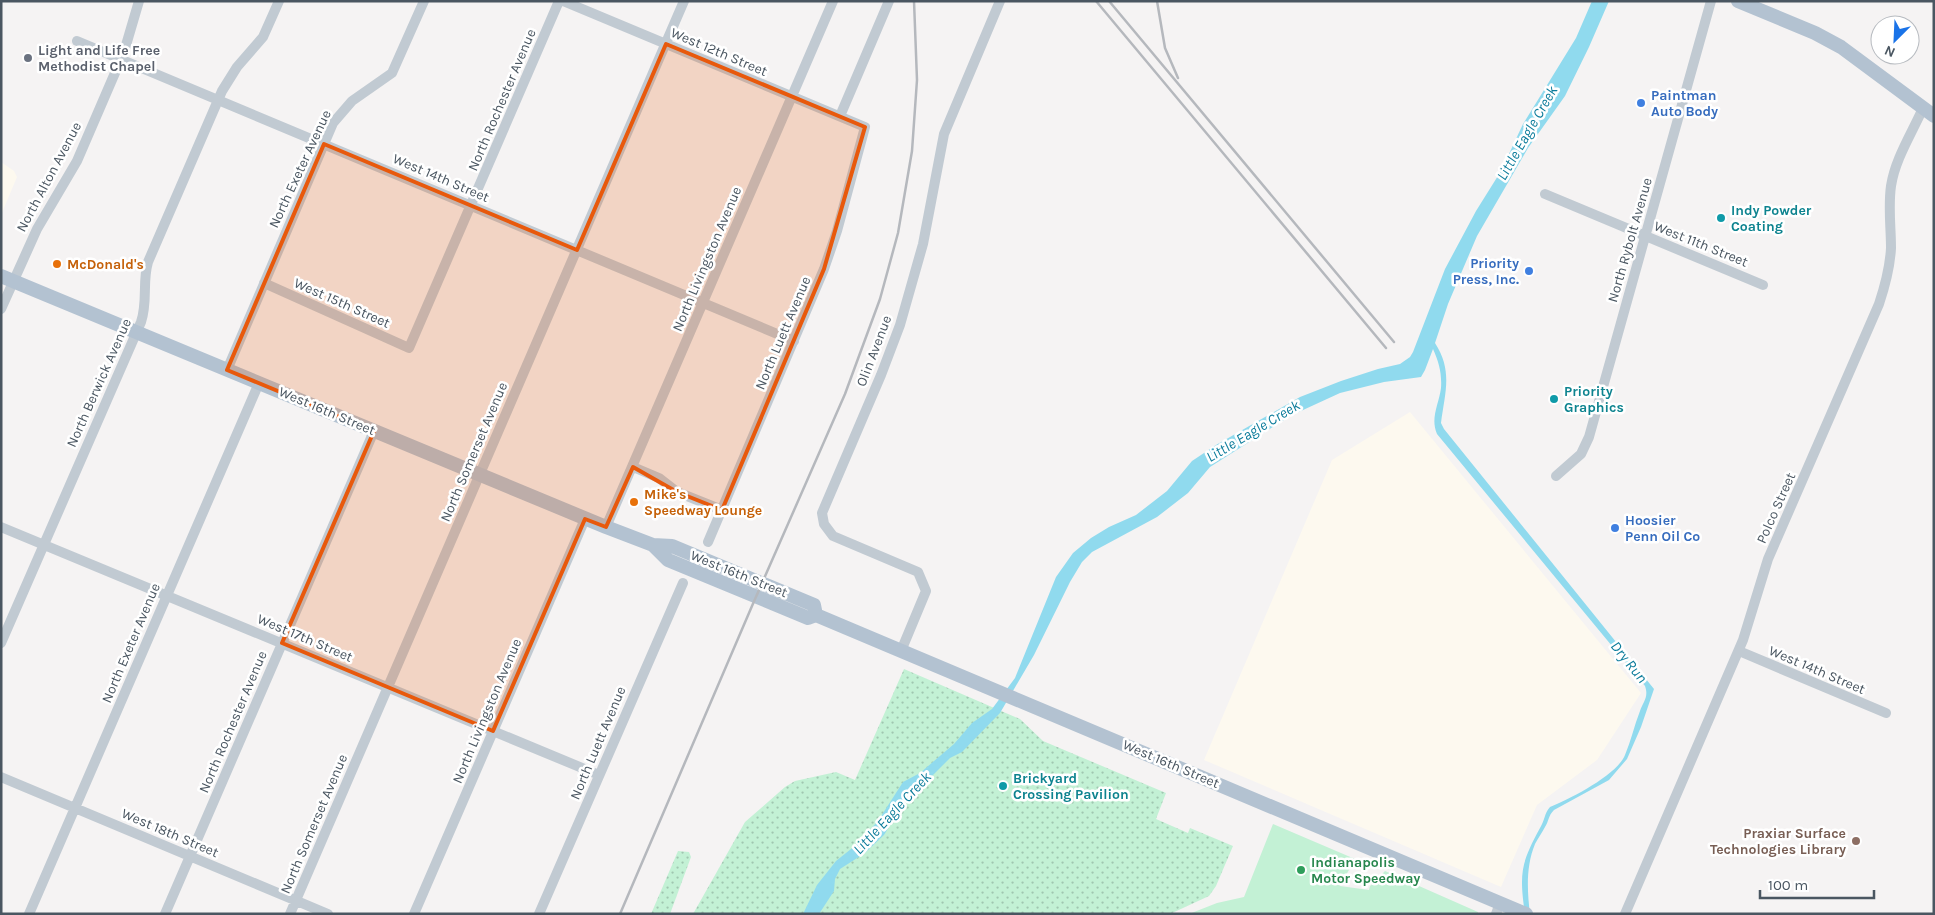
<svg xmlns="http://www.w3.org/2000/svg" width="1935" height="915" viewBox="0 0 1935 915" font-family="Karla,sans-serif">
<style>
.commercial{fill:#fdf9ef}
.green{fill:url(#green-dots)}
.pitch{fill:#c3f1d5}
.water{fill:#90daee}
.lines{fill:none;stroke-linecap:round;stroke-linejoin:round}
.minor{stroke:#c1cad2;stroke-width:10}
.major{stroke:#b3c2d1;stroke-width:14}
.rail{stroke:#b5b8bd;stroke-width:2.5}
.marked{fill:#e8590c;fill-opacity:0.2;stroke:#e8590c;stroke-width:4;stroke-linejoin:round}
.worship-dot{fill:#6b7280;stroke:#fff;stroke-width:2}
.shop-dot{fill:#3f7fe0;stroke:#fff;stroke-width:2}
.culture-dot{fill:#0f9aa8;stroke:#fff;stroke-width:2}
.food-dot{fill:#e8710a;stroke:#fff;stroke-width:2}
.education-dot{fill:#8d6e63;stroke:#fff;stroke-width:2}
.leisure-dot{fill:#2e9e5b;stroke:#fff;stroke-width:2}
.labels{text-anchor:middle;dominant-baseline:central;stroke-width:5;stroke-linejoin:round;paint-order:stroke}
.worship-label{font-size:14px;font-weight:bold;fill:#5b616d;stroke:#fff;text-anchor:start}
.street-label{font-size:14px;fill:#4a5661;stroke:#fff}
.shop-label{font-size:14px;font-weight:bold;fill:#366cbe;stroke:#fff;text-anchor:start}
.culture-label{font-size:14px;font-weight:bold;fill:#0d838f;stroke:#fff;text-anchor:start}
.food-label{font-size:14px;font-weight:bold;fill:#c56008;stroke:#fff;text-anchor:start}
.education-label{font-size:14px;font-weight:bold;fill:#785e54;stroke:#fff;text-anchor:end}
.leisure-label{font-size:14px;font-weight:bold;fill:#27864d;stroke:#fff;text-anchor:start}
.water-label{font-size:15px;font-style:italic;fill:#0c7c9b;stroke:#fff}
</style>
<defs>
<pattern id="green-dots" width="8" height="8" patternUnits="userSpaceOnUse" patternTransform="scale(1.25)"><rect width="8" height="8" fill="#c3f1d5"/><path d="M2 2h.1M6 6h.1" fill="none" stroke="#a0c6b0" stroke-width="1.8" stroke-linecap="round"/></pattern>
</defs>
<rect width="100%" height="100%" fill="#f5f3f3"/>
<path class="commercial" d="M1,162l13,9 3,6 -16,38z
M1410,412l231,281 -44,67 -60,45 -36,82 -297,-127 128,-300z"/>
<path class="green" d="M904,669l116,50 23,22 123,52 -10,26 32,14 2,-5 43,18 -17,40 -7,10 -39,18h-477l52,-92 40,-35 10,-6 41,-9 19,8z
M678,851l11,1 2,5 -21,57h-19z"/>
<path class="pitch" d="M1273,824l82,35 -15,27 29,4 1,-4 15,-15 93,41v2h-289l28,-11 27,-6z"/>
<path class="water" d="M1592,1h17l-20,46 -24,49 -37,52 -51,88 -29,68 -13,39c18,28 10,49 6,80l3,6 210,260 -13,38 -14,32 -18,21 -55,30c-6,6 -5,11 -9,17 -3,6 -7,11 -10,17 -9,22 -8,46 -5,70h-5c-6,-41 -4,-51 15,-86 5,-8 4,-14 10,-21 20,-8 67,-32 75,-52 6,-14 9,-29 15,-44 3,-9 9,-14 5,-25l-208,-252c-7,-16 2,-30 4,-46 1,-14 -2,-26 -8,-39l-8,21 -4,7 -37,5 -44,11 -50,23 -80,51 -22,26 -31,24 -65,35 -10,10 -12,20 -36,73 -34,58 -38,39 -12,6 -23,23 -7,4 -6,10 -9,6 -21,34 -19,18 -25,16 -5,10 -1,12 -15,23h-16l14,-29 19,-24 20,-16 22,-24 25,-39 17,-9 34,-29 18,-21 20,-14 23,-31 41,-101 17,-24 18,-15 18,-11 27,-12 31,-24 25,-30 24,-16 84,-48 41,-16 37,-12 22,-5 10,-7 3,-5 32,-83 31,-58 25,-40 22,-47 53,-86z"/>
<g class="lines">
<path class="minor" d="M563,1l302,126 -28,104 -13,38 -116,273
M77,41l717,300
M840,116l49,-115
M1545,194l218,91
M264,283l145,65 150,-347
M1,309l36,-80 40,-68 47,-109 15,-51
M227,370l106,-247 19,-22 40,-28 32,-72
M633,467l26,11 18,14 45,18
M1556,476l25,-22 8,-17 122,-436
M1,527l598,248
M606,527l227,-526
M1,643l140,-321c7,-20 1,-40 7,-60l74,-171 15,-24 26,-30 16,-36
M901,651l25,-60 -8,-19 -85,-36 -9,-12 -2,-11 59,-138 19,-50 23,-81 21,-110 56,-133
M1739,651l147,62
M1,777l327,137
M29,914l230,-531
M165,914l209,-483
M290,914l394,-913
M414,914l171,-395
M539,914l144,-331
M1496,914l4,-11
M1625,914l118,-274 25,-81 111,-255c6,-18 11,-37 12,-56 0,-21 -3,-41 0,-62 4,-27 21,-53 32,-78"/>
<path class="major" d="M1738,1l77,32 26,14 93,69
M1,276l605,251 47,18 19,1 142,59 2,10
M653,545l15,15 140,58 8,-3 710,299"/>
<path class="rail" d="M1096,1l290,347
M1109,1l285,341
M1157,1l8,47 13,30
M620,914l132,-308 93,-212 35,-95 18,-66 14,-82 5,-71 -3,-79"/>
</g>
<path class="marked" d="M666,44l199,83 -41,142 -102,241 -45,-18 -44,-25 -27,60 -21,-8 -92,212 -211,-88 92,-212 -147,-61 97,-226 253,106z"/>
<circle class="worship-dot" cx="28" cy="58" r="5"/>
<g class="shop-dot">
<circle cx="1641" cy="103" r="5"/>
<circle cx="1529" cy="271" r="5"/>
<circle cx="1615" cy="528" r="5"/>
</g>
<g class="culture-dot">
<circle cx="1721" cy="218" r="5"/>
<circle cx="1554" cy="399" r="5"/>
<circle cx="1003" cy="786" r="5"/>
</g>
<g class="food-dot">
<circle cx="57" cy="264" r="5"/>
<circle cx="634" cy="502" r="5"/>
</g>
<circle class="education-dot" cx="1856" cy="841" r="5"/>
<circle class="leisure-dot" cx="1301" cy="870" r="5"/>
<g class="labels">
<g class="worship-label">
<text x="38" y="50">Light and Life Free<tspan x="38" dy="16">Methodist Chapel</tspan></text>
</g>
<g class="street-label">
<text transform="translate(719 52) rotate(23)">West 12th Street</text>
<text transform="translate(502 100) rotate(-67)">North Rochester Avenue</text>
<text transform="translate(300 169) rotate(-65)">North Exeter Avenue</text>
<text transform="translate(49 177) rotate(-62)">North Alton Avenue</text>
<text transform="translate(441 178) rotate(23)">West 14th Street</text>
<text transform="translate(1630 240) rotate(-74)">North Rybolt Avenue</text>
<text transform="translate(1701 244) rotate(22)">West 11th Street</text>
<text transform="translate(707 259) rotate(-67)">North Livingston Avenue</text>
<text transform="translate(342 303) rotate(24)">West 15th Street</text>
<text transform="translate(783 333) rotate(-67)">North Luett Avenue</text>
<text transform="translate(874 351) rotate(-69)">Olin Avenue</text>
<text transform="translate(99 383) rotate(-66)">North Berwick Avenue</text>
<text transform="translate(327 411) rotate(23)">West 16th Street</text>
<text transform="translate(474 452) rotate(-67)">North Somerset Avenue</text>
<text transform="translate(1776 508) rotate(-66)">Polco Street</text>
<text transform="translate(739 574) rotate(22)">West 16th Street</text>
<text transform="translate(305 638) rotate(23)">West 17th Street</text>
<text transform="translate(131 643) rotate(-67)">North Exeter Avenue</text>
<text transform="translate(1817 670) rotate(23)">West 14th Street</text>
<text transform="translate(487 711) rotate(-67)">North Livingston Avenue</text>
<text transform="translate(233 722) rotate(-67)">North Rochester Avenue</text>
<text transform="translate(598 743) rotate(-67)">North Luett Avenue</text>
<text transform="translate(1171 764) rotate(23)">West 16th Street</text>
<text transform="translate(314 824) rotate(-67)">North Somerset Avenue</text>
<text transform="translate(170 833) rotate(23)">West 18th Street</text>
</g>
<g class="shop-label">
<text x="1651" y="95">Paintman<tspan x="1651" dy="16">Auto Body</tspan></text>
<text x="1519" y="263" text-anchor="end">Priority<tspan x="1519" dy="16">Press, Inc.</tspan></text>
<text x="1625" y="520">Hoosier<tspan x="1625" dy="16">Penn Oil Co</tspan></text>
</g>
<g class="culture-label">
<text x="1731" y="210">Indy Powder<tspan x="1731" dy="16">Coating</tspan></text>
<text x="1564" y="391">Priority<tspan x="1564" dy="16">Graphics</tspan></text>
<text x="1013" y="778">Brickyard<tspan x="1013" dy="16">Crossing Pavilion</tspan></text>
</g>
<g class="food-label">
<text x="67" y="264">McDonald's</text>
<text x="644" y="494">Mike's<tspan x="644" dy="16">Speedway Lounge</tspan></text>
</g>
<g class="education-label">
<text x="1846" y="833">Praxiar Surface<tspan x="1846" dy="16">Technologies Library</tspan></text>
</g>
<g class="leisure-label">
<text x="1311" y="862">Indianapolis<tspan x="1311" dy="16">Motor Speedway</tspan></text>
</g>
<g class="water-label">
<text transform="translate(1527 133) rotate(-60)">Little Eagle Creek</text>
<text transform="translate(1253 431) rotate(-31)">Little Eagle Creek</text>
<text transform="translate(1629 662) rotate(51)">Dry Run</text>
<text transform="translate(892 813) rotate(-47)">Little Eagle Creek</text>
</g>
</g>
<rect width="1935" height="915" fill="none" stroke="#4a5661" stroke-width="5"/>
<g transform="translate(1895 40) rotate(204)"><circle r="24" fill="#ffffff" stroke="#b7bbc0"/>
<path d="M0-4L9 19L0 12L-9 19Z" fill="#1a73e8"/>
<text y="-8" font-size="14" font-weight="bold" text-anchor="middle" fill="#4a5661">N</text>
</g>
<path d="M1760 890v8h114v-8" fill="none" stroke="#4a5661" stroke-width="2.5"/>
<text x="1768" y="890" font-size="15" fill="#4a5661" stroke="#ffffff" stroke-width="4" paint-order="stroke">100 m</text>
</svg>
